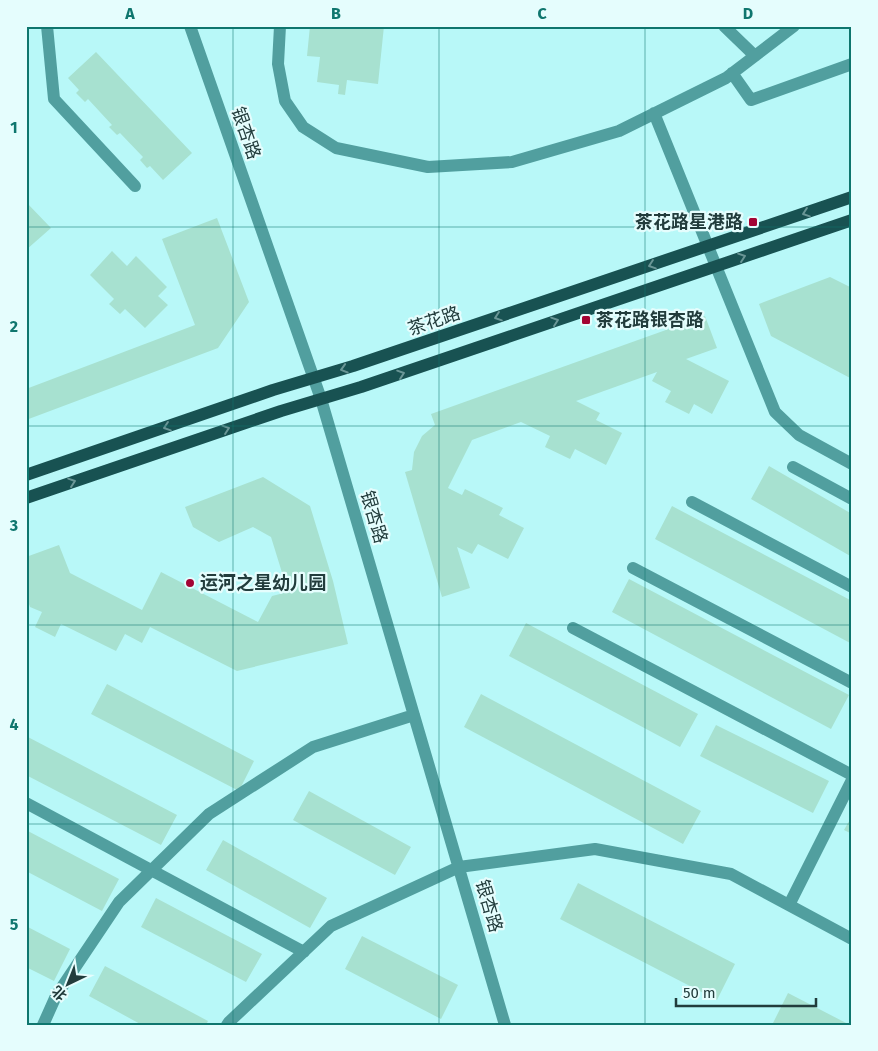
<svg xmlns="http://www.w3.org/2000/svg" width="878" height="1051" viewBox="0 0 878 1051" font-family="'Fira Sans','Noto Sans SC',sans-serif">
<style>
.building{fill:#a7e1d0}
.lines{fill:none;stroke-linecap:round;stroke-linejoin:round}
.minor{stroke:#519f9f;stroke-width:12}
.major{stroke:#185252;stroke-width:12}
.oneway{stroke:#6a9696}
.grid{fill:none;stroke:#0f766e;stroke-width:1;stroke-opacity:0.55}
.poi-dot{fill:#a30434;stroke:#e5fdfd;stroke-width:2}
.labels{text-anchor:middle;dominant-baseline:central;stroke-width:4.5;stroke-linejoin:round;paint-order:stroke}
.street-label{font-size:18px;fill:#223c3c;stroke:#e5fdfd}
.poi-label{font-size:18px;font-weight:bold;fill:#223c3c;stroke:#e5fdfd;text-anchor:start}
.neatline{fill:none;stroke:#0f766e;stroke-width:2}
.grid-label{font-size:16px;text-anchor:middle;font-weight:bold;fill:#0f766e}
</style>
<rect width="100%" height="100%" fill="#b8f8f8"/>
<path class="building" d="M310,26h74l-6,58 -31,-4 -2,15 -7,-1 1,-9 -22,-3 3,-25 -13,-1z
M96,52l96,101 -29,27 -13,-14 -3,2 -7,-8 3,-3 -23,-24 -3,2 -8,-8 3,-2 -24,-26 -3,3 -9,-9 3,-3 -11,-12z
M26,202l25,26 -25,22z
M217,218l32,84 -31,46 -192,72v-31l169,-64 -33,-86z
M112,251l15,15 9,-10 31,31 -9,9 10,9 -23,23 -20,-19 -5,5 -11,-10 5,-5 -24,-24z
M830,277l22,11v91l-81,-43 -12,-32z
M705,316l12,32 -31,11 43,22 -17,33 -18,-10 -5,10 -24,-12 6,-11 -19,-10 5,-9 -81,29 24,12 -4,7 26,13 -16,32 -31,-16 -5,10 -25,-12 5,-11 -29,-14 -49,18 -24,48 14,7 3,-6 38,19 -4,7 25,13 -16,31 -30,-15 -6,10 -15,-7 13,41 -28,9 -37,-125 7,-2 2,-18 8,-16 13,-11 -4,-11z
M769,466l83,48v43l-101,-58z
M263,477l47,29 23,75 15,63 -111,27 -87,-44 -8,16 -17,-9 -9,17 -55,-27 -6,13 -20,-10 7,-15 -12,-5 -4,-11v-39l33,-12 11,28 72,37 19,-38 97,50 14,-26 16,-4 -17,-55 -18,-10 -34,15 -26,-15 -8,-20z
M672,506l180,95v43l-197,-105z
M629,579l220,116 -18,34 -219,-117z
M526,623l172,91 -18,33 -171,-91z
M107,684l147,77 -15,30 -148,-77z
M481,694l220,117 -18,33 -219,-117z
M716,725l113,56 -16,32 -113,-57z
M26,736l151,79 -16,30 -135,-70z
M309,791l102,56 -16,28 -102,-55z
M852,816v18l-8,-4z
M26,830l93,49 -17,32 -76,-40z
M223,840l104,58 -17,30 -104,-58z
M578,883l157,81 -18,36 -157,-81z
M156,898l106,56 -16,28 -105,-55z
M26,926l44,23 -16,32 -28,-14z
M362,936l96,49 -17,34 -96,-50z
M105,966l103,55 -2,4h-64l-53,-29z
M788,993l62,32h-78z"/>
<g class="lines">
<path class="minor" d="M47,26l7,73 81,87
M190,26l131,373 184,626
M280,26l-2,38 7,37 18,26 33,21 92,19 84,-5 107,-31 107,-53 68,-52
M724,26l31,30
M732,73l19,27 101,-36
M654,113l121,299 24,23 53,29
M793,467l59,32
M692,502l160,85
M633,568l219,115
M573,628l279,147
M26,803l278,149
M789,905l63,-125
M43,1025l13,-29 63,-94 90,-88 104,-67 101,-32
M227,1025l2,-3 102,-96 128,-59 136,-18 136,25 121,65"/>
<path class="major" d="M26,475l247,-85 80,-24 499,-169
M26,498l255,-87 80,-24 491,-167"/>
</g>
<defs><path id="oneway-chevron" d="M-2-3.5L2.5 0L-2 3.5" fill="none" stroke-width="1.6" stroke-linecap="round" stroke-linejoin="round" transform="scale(1.25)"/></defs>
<g class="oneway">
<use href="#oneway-chevron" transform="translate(806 213) rotate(161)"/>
<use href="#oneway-chevron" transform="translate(742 257) rotate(-19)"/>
<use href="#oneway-chevron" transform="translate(652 265) rotate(161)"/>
<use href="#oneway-chevron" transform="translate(498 317) rotate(161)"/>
<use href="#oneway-chevron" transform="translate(555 321) rotate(-19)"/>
<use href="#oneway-chevron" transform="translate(344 369) rotate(163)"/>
<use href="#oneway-chevron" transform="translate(401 374) rotate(-19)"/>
<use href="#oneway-chevron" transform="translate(167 427) rotate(161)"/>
<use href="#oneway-chevron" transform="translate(226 429) rotate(-19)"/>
<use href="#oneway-chevron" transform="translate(72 482) rotate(-19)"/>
</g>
<path class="grid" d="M233,26v999M439,26v999M645,26v999M26,227h826M26,426h826M26,625h826M26,824h826"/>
<g class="poi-dot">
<rect x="748" y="217" width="10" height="10" rx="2.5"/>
<rect x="581" y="315" width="10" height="10" rx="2.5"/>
<circle cx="190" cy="583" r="5"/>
</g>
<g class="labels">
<g class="street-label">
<text transform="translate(246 133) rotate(71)">银杏路</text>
<text transform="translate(434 321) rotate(-19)">茶花路</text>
<text transform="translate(374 517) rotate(74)">银杏路</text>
<text transform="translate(489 906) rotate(74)">银杏路</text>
</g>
<g class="poi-label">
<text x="743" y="222" text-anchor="end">茶花路星港路</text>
<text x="596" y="320">茶花路银杏路</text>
<text x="200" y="583">运河之星幼儿园</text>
</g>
</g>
<rect width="878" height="1051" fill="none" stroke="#e5fdfd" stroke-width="55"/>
<g transform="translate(68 984) rotate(223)" stroke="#e5fdfd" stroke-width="4" paint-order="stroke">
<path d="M0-4L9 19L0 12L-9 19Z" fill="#223c3c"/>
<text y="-8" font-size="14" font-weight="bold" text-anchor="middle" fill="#223c3c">北</text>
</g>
<path d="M676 998v8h140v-8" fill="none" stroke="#223c3c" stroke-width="2.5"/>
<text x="683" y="998" font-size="15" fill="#223c3c" stroke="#e5fdfd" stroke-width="4" paint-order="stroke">50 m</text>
<rect x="28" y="28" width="822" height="996" class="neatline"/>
<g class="grid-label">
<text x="130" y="19">A</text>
<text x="336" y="19">B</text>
<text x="542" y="19">C</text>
<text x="748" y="19">D</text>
<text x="14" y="133">1</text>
<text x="14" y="332">2</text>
<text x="14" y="531">3</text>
<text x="14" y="730">4</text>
<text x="14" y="930">5</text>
</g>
</svg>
